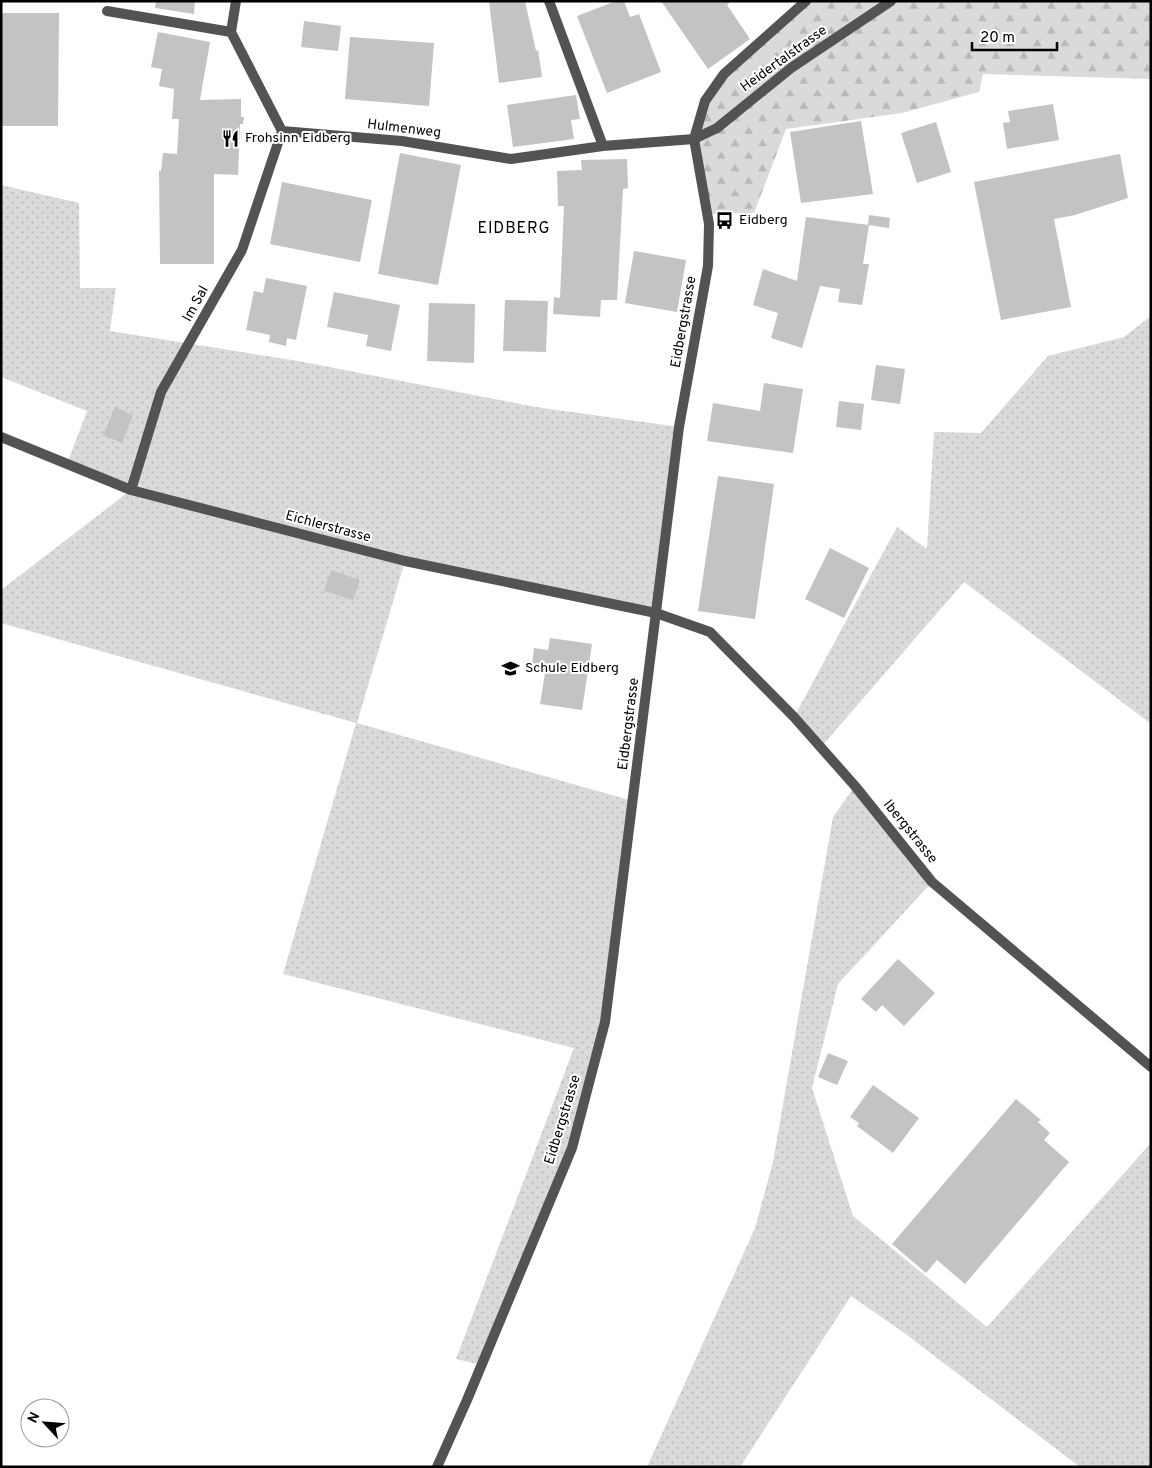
<svg xmlns="http://www.w3.org/2000/svg" width="1152" height="1468" viewBox="0 0 1152 1468" font-family="Overpass,sans-serif">
<style>
.grass{fill:url(#grass-dots)}
.forest{fill:url(#forest-firs)}
.building{fill:#c3c3c3}
.lines{fill:none;stroke-linecap:round;stroke-linejoin:round}
.minor{stroke:#535353;stroke-width:10}
.tertiary{stroke:#535353;stroke-width:10}
.labels{text-anchor:middle;dominant-baseline:central;stroke-width:4;stroke-linejoin:round;paint-order:stroke}
.street-label{font-size:14px;fill:#000;stroke:#fff}
.poi-label{font-size:14px;fill:#000;stroke:#fff;text-anchor:start}
.quarter-label{font-size:16px;letter-spacing:1px;fill:#000;stroke:#fff}
</style>
<defs>
<pattern id="grass-dots" width="8" height="8" patternUnits="userSpaceOnUse" patternTransform="scale(1.25)"><rect width="8" height="8" fill="#dadada"/><path d="M2 2h.1M6 6h.1" fill="none" stroke="#b9b9b9" stroke-width="1.8" stroke-linecap="round"/></pattern>
<pattern id="forest-firs" width="22" height="20" patternUnits="userSpaceOnUse" patternTransform="scale(1.25)"><rect width="22" height="20" fill="#dadada"/><path d="M5 1l3.5 6h-7zM16 11l3.5 6h-7z" fill="#b9b9b9"/></pattern>
</defs>
<rect width="100%" height="100%" fill="#fff"/>
<path class="grass" d="M1,185l78,18 1,85h36l-6,43 188,30 238,46 143,20 -23,186 -251,-52 -48,162 276,78 -28,221 -33,126 -90,217 -26,-6 118,-311 -291,-74 73,-251 -355,-100v-33l130,-100 -64,-26 20,-53 -86,-34z
M1151,316v408l-187,-142 -143,165 -27,-30 103,-190 30,22 7,-117 47,1 67,-77 76,-19z
M855,786l77,96 -94,102 -26,104 41,128 134,111 164,-184v324h-71l-177,-135 -52,-36 -111,171h-93l108,-239 18,-66 60,-345z"/>
<path class="forest" d="M806,1h345v78l-168,-5 -4,18 -77,21 -116,16 -32,84 -46,1c-3,-17 -16,-62 -14,-76 6,-58 72,-101 112,-137z"/>
<path class="building" d="M156,1h39l-1,13 -39,-6z
M489,1h36l11,50 2,-1 4,27 -43,6z
M616,1h8l6,16 9,-3 22,58 -54,21 -30,-77z
M661,1h71l-5,4 23,34 -42,30z
M1,13h58l-1,113h-57z
M304,21l37,5 -3,25 -37,-4z
M158,32l52,10 -10,58 41,-1v18h3l-1,7h-3l-2,51 -24,-1v90h-54l-1,-93h2l2,-18 14,1 2,-35h-7l2,-30 -15,-3 3,-17 -11,-2z
M350,37l84,6 -5,63 -84,-7z
M576,95l4,24 -9,1 3,19 -61,8 -6,-42z
M1053,104l6,36 -52,9 -4,-26 7,-1 -2,-11z
M861,121l12,73 -72,9 -11,-71z
M936,122l15,50 -34,11 -16,-50z
M400,153l61,12 -23,120 -60,-11z
M1120,154l8,44 -53,17 -21,4 17,88 -70,13 -27,-138z
M627,159l1,29 -5,1 -6,111h-16l-1,17 -47,-3 1,-17 6,1 4,-92h-6l-1,-35 25,-1 -1,-10z
M282,182l90,18 -12,62 -90,-18z
M869,215l21,3 -1,10 -21,-3z
M806,217l63,8 -6,39h6l-7,41 -24,-3 2,-13 -20,-3 -18,62 -31,-10 7,-25 -25,-8 10,-36 34,12z
M634,251l52,9 -9,52 -52,-9z
M266,278l41,8 -11,54 -9,-2 -1,8 -17,-4 1,-7 -24,-5 8,-39 9,2z
M334,292l66,13 -9,46 -25,-5 2,-11 -41,-8z
M505,300l43,1 -2,51 -43,-1z
M429,303l46,1 -1,59 -47,-2z
M876,365l29,4 -5,35 -29,-4z
M764,383l39,6 -10,64 -86,-12 6,-38 47,8z
M839,401l25,3 -3,26 -25,-3z
M115,407l18,8 -11,28 -19,-8z
M718,476l56,8 -19,135 -57,-8z
M830,548l39,20 -25,50 -39,-19z
M331,570l29,10 -7,20 -29,-9z
M550,638l42,6 -10,66 -42,-6 6,-37 -14,-2 2,-17 14,2z
M898,959l37,34 -31,33 -22,-21 -6,7 -15,-13z
M828,1053l20,8 -11,24 -19,-8z
M873,1085l46,33 -26,35 -36,-27 2,-3 -9,-6z
M1016,1099l25,21 -3,2 12,11 -6,7 25,22 -104,122 -28,-24 -11,13 -34,-29z"/>
<g class="lines">
<path class="minor" d="M549,1l54,145
M107,11l124,21 51,99
M231,32l5,-31
M282,131l120,10 109,18 92,-13 91,-7 23,-11 74,-60 100,-67
M1,437l130,53 274,71 251,52 54,19 84,85 61,69 77,96 219,185
M131,490l30,-98 81,-142 40,-119"/>
<path class="tertiary" d="M437,1467l30,-67 105,-252 33,-126 74,-595 29,-161 1,-42 -15,-85 11,-38 19,-27 82,-73"/>
</g>
<defs>
<symbol id="restaurant-bare" viewBox="-9 -9 18 18"><path d="M-5-6h1v4h1v-4h1v4h1v-4h1v5L-1.5 .5V6h-2V.5L-5-1ZM5-6V6H3V1.5H1.5Q1.5-4 5-6Z" fill="#000" stroke="#fff" stroke-width="2.5" paint-order="stroke"/></symbol>
<symbol id="bus-bare" viewBox="-9 -9 18 18"><path d="M-5-6H5V4H4V6H2V4H-2V6H-4V4H-5ZM-3.5-4V0h7V-4ZM-3.5 1.2v1.5H-2V1.2ZM2 1.2v1.5H3.5V1.2Z" fill="#000" stroke="#fff" stroke-width="2.5" paint-order="stroke"/></symbol>
<symbol id="school-bare" viewBox="-9 -9 18 18"><path d="M0-5L7-2L0 1L-7-2ZM-4 1L0 2.5L4 1V4Q0 6-4 4Z" fill="#000" stroke="#fff" stroke-width="2.5" paint-order="stroke"/></symbol>
</defs>
<g fill-rule="evenodd">
<use href="#restaurant-bare" x="218" y="126" width="25" height="25"/>
<use href="#bus-bare" x="712" y="208" width="25" height="25"/>
<use href="#school-bare" x="498" y="656" width="25" height="25"/>
</g>
<g class="labels">
<g class="street-label">
<text transform="translate(784 59) rotate(-36)">Heidertalstrasse</text>
<text transform="translate(404 129) rotate(7)">Hulmenweg</text>
<text transform="translate(196 304) rotate(-61)">Im Sal</text>
<text transform="translate(684 322) rotate(-80)">Eidbergstrasse</text>
<text transform="translate(328 527) rotate(15)">Eichlerstrasse</text>
<text transform="translate(629 724) rotate(-83)">Eidbergstrasse</text>
<text transform="translate(910 832) rotate(51)">Ibergstrasse</text>
<text transform="translate(563 1120) rotate(-73)">Eidbergstrasse</text>
</g>
<g class="poi-label">
<text x="245" y="138">Frohsinn Eidberg</text>
<text x="739" y="220">Eidberg</text>
<text x="525" y="668">Schule Eidberg</text>
</g>
<g class="quarter-label">
<text x="514" y="229">EIDBERG</text>
</g>
</g>
<rect width="1152" height="1468" fill="none" stroke="#000000" stroke-width="5"/>
<g transform="translate(45 1423) rotate(296)"><circle r="24" fill="#ffffff" stroke="#999999"/>
<path d="M0-4L9 19L0 12L-9 19Z" fill="#000000"/>
<text y="-8" font-size="14" font-weight="bold" text-anchor="middle" fill="#000000">N</text>
</g>
<path d="M972 42v8h85v-8" fill="none" stroke="#000000" stroke-width="2.5"/>
<text x="980" y="42" font-size="15" fill="#000000" stroke="#ffffff" stroke-width="4" paint-order="stroke">20 m</text>
</svg>
